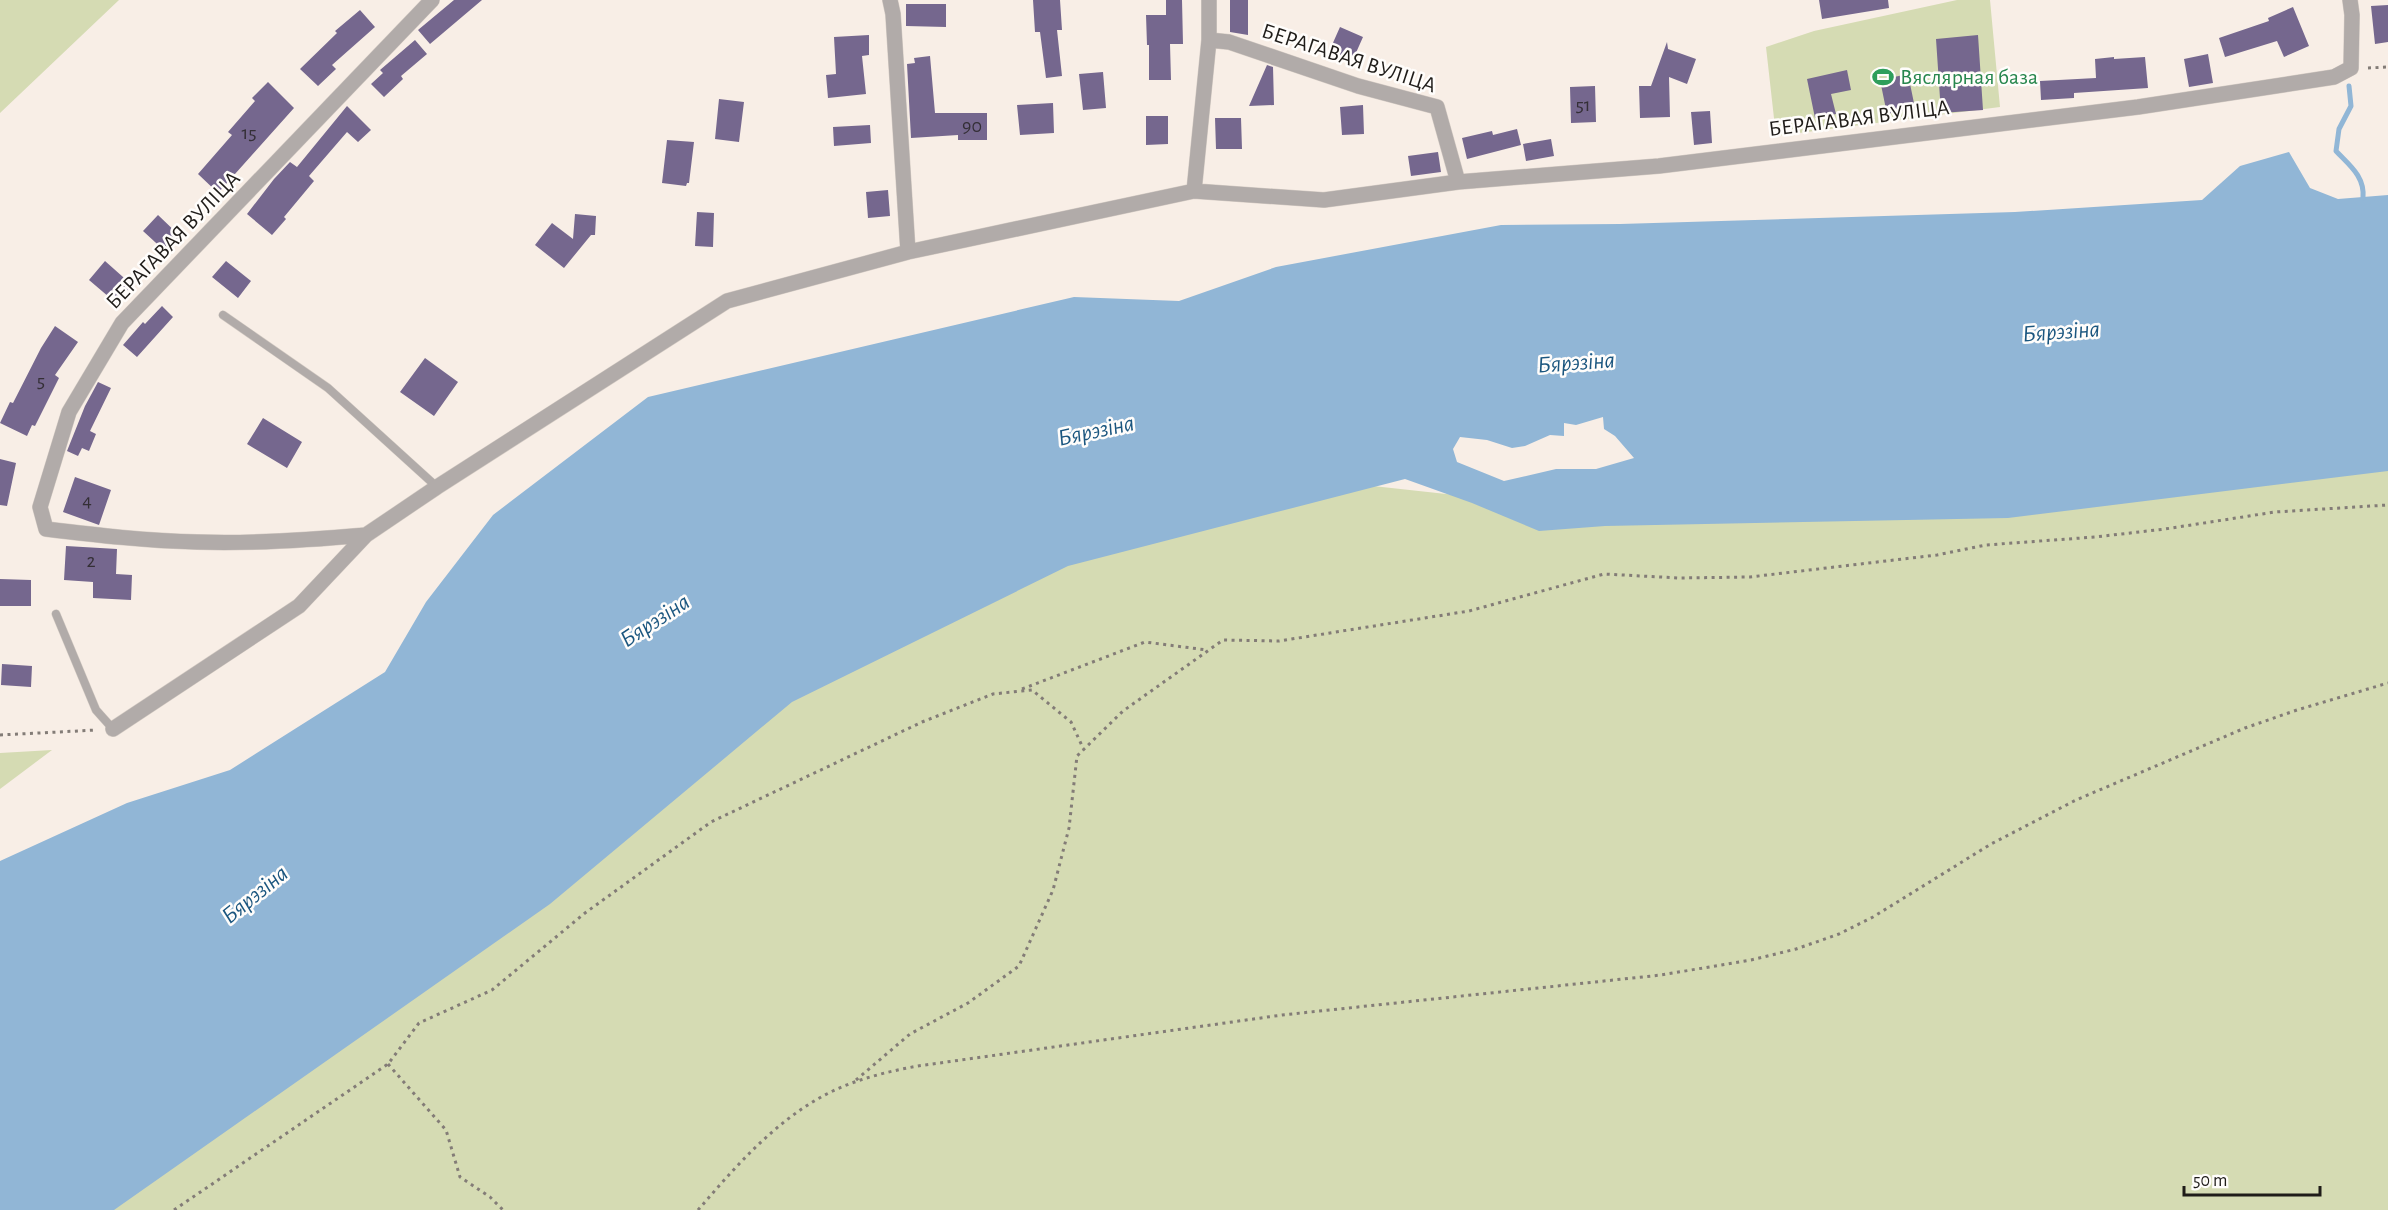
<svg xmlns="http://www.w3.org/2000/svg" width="2388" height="1210" viewBox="0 0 2388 1210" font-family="'Alegreya Sans',sans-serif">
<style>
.green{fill:#d5dbb3}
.water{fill:#91b6d6;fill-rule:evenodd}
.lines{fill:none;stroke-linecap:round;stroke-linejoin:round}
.stream{stroke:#91b6d6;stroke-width:5}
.building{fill:#75678e}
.lane-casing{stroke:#d5ccc5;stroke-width:9}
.street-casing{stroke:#d5ccc5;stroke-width:16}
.path{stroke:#837c77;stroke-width:3;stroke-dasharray:3 4.5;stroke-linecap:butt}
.lane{stroke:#b1aba9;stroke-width:8}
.street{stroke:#b1aba9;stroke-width:15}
.labels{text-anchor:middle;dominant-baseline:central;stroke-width:5;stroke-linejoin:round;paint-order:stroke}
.number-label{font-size:20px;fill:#342f36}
.street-label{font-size:22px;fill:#1f1c19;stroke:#fffdfb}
.leisure-label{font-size:22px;fill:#27864d;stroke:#fffdfb;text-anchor:start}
.water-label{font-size:24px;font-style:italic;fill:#1b567f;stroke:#fffdfb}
</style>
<rect width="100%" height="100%" fill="#f8eee6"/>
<path class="green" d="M0,0h119l-119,113z
M1957,0h33l10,107 -224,29 -10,-89 48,-16z
M2388,461v749h-2300l703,-522 280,-137 302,-65 229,25z
M52,750l-52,39v-36z"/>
<path class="water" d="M2289,152l21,36 28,11 50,-4v276l-380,47 -403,8 -66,5 -67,-28 -67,-24 -337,87 -276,136 -242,202 -436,306h-114v-349l127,-58 103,-33 155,-98 41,-70 67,-87 155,-118 426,-100 105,4 97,-34 225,-42 119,-1 395,-12 187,-12 38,-34zM1603,417l1,12 11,7 19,22 -38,11h-40l-52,12 -47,-19 -4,-13 7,-12 27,3 25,8 13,-2 25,-11 14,1v-13l12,2z"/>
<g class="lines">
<path class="stream" d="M2349,86l2,20 -12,23 -3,22c13,14 29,25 27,47"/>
</g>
<path class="building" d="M454,0h28l-52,44 -12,-14z
M1033,0h27l2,30h-5l5,46 -16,2 -6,-46h-5z
M1166,0h16l1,44h-13l1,36h-22v-35h-2l-1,-30h20z
M1230,0h18v35l-18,-3z
M1819,0h69l1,8 -67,11z
M906,4h40v23l-40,-1z
M2388,5v37l-13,2 -4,-38z
M2293,7l16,39 -25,11 -7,-16 -52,16 -6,-19 50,-17 -1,-3z
M360,10l15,17 -43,38 4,4 -18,17 -18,-17 37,-36 -2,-2z
M1340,27l23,10 -12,27 -23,-10z
M869,35v20l-7,1 4,38 -38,4 -2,-23 10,-1 -2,-37z
M1978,35l5,75 -42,3 -5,-74z
M415,40l12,14 -26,22 2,3 -19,18 -13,-13 12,-11 -3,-3z
M1667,42l1,7 28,10 -9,25 -18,-7 1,40 -30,1 -1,-32h12z
M2208,54l5,29 -24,4 -5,-28z
M930,56l5,57h52v27h-29v-5l-47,3 -4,-74 8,-1 -1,-5z
M2114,57v2l31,-2 3,31 -74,5v5l-33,2 -1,-19 56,-3 -1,-19z
M1267,65l6,2 1,38 -25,1z
M1847,70l4,20 -20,4 5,20 -21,4 -8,-39z
M1103,72l3,36 -23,2 -4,-36z
M1908,74l7,34 -28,6 -7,-34z
M268,82l26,26 -76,85 -20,-19 34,-39 -4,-3 27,-31 -3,-3z
M1595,86l1,36 -25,1 -1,-36z
M719,99l25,3 -5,40 -24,-3z
M1053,103l1,30 -34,2 -3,-30z
M1363,105l1,29 -22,1 -2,-28z
M347,106l24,24 -13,12 -11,-10 -38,44 5,5 -30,36 2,2 -14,16 -25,-21 27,-35 16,-17 7,5z
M1710,111l2,32 -18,2 -3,-33z
M1146,116h22v28l-22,1z
M1215,118h26l1,31h-26z
M870,125l1,18 -37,3 -1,-19z
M1517,129l4,16 -54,14 -5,-21 30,-7 1,4z
M1551,139l3,17 -28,5 -3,-17z
M667,140l27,2 -5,41h-2l-1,3 -24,-3z
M1438,152l3,20 -30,4 -3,-20z
M888,190l2,26 -22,2 -2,-26z
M697,212l17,1 -1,34 -18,-1z
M575,214l21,2 -1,19h-4l-27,33 -29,-23 17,-22 21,16z
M158,215l23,22 -14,16 -24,-22z
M105,261l27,24 -16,18 -27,-23z
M226,261l25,20 -13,17 -26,-21z
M162,306l11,11 -36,40 -14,-12 20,-23 2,2z
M55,326l23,16 -23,33 4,3 -24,48 -3,-1 -5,11 -27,-13 10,-21 3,1 28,-55z
M425,358l33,24 -24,34 -34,-24z
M98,382l13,6 -21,43 6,3 -7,17 -7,-3 -4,8 -11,-5 18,-45z
M263,418l39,24 -15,26 -40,-24z
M0,459l16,4 -9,43 -7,-1z
M75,477l36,13 -12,35 -36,-13z
M66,546l51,3 -1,25 16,1 -1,25 -38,-2v-16l-29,-2z
M0,579l31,1v26h-31z
M2,664l30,2 -1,21 -30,-2z"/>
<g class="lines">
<defs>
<path id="lane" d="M223,315l105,73 109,99
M56,614l40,96 17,19"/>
<path id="street" d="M890,0l3,14 15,238
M1209,40l20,2 129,44 79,21 21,75
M1194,191l15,-151v-40
M366,535c-56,5 -113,9 -169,7 -50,-1 -101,-7 -151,-13l-6,-22 29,-95 53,-89 310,-323
M113,729l186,-123 67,-71 71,-48 290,-186 181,-49 286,-61 130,9 134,-18 201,-16 479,-59 196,-30 17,-9 1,-53 -2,-15"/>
</defs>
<use href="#lane" class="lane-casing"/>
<use href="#street" class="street-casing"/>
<path class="path" d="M2368,68l20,-1
M1022,689l123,-47 62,8
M0,735l97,-5
M388,1064l58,66 14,47 30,20 13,13
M856,1080l54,-46 58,-31 51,-37 34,-76 16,-62 8,-72 46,-45 100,-71 56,1 190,-30 135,-37 75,4 71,-1 187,-22 49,-10 109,-8 70,-8 110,-17 113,-7
M174,1210l214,-146 31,-41 73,-33 93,-77 126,-91 211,-100 71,-28 39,-4 39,32 13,28
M698,1210c39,-45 81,-94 137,-120 26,-12 55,-19 83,-24l364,-51 379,-40 90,-15 45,-11 43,-15 34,-17 118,-73 85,-44 169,-72 52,-18 91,-27"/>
<use href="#lane" class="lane"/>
<use href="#street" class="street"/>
</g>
<defs>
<symbol id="stadium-bare" viewBox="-9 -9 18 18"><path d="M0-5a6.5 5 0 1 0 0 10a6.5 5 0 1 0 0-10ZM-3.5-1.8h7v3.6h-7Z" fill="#2e9e5b" stroke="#fffdfb" stroke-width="2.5" paint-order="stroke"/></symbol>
</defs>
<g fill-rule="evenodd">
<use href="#stadium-bare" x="1868" y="62" width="30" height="30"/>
</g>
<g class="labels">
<g class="number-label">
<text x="1583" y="105">51</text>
<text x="972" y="126">90</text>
<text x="249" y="133">15</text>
<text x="41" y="381">5</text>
<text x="87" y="501">4</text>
<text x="91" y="561">2</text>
</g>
<g class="street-label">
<text transform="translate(1349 58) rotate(18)">БЕРАГАВАЯ ВУЛІЦА</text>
<text transform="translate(1859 118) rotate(-7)">БЕРАГАВАЯ ВУЛІЦА</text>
<text transform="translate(173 240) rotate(-46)">БЕРАГАВАЯ ВУЛІЦА</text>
</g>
<g class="leisure-label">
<text x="1900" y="77">Вяслярная база</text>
</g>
<g class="water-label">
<text transform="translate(2061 332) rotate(-4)">Бярэзіна</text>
<text transform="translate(1576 363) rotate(-4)">Бярэзіна</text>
<text transform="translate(1096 431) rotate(-12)">Бярэзіна</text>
<text transform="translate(655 621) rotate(-33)">Бярэзіна</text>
<text transform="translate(255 895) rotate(-39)">Бярэзіна</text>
</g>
</g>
<path d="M2184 1186v9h136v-9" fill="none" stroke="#1f1c19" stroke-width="3"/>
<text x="2193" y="1186" font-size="18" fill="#1f1c19" stroke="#fffdfb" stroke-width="4.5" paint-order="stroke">50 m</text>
</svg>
